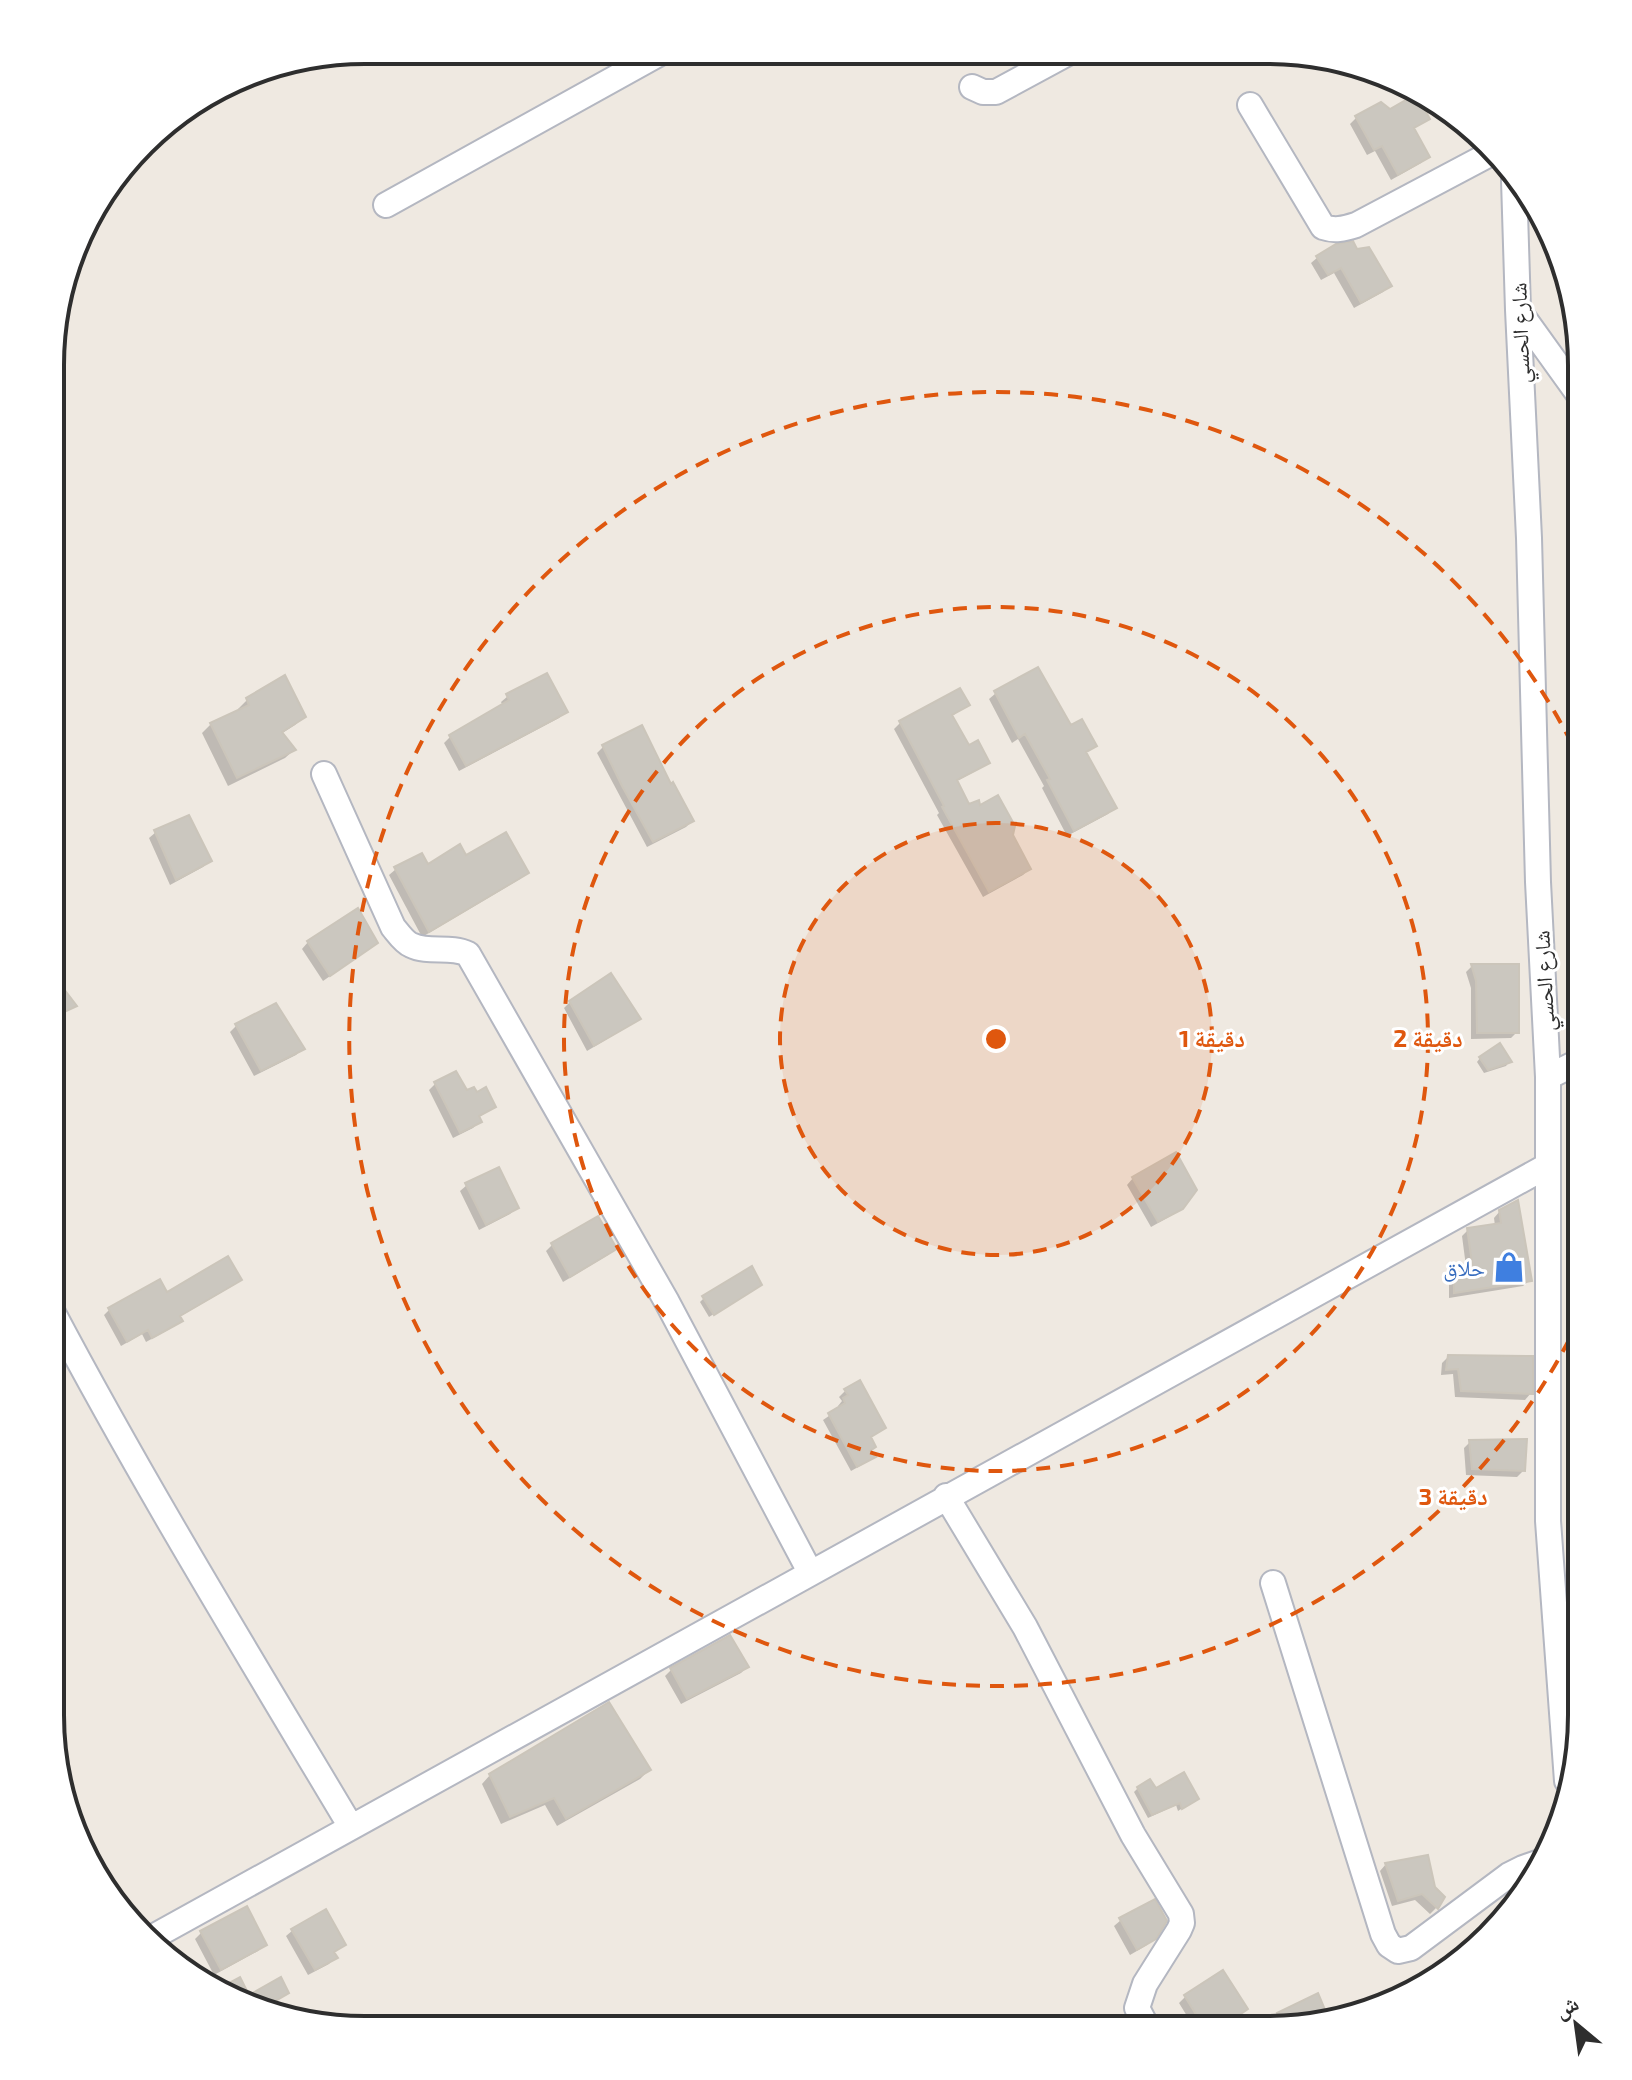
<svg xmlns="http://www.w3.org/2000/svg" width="1632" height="2080" viewBox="0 0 1632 2080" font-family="'Exo 2','Noto Naskh Arabic',sans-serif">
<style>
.shadow{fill:#0003}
.building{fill:#cbc7bf;stroke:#cbc5ba;stroke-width:2}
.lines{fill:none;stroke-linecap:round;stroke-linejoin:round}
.minor-casing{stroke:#b4b7c1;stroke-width:28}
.minor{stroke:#fff;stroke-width:24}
.ring{fill:none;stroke:#df570e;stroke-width:4;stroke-dasharray:14 10}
.labels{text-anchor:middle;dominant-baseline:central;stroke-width:6;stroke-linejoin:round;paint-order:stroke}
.street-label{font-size:22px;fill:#2e2e2e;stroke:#fff}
.shop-label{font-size:22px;fill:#366cbe;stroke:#fff;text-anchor:end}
.rim{fill:none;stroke:#2e2e2e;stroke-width:4}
.centre{fill:#df570e;stroke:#fff;stroke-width:4}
.ring-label{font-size:24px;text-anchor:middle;font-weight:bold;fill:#df570e;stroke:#fff;stroke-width:6;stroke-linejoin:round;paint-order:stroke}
</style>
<rect width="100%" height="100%" fill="#efe9e1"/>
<path class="shadow" d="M1381,104l9,7 37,8 -15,11 16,27 -7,6 -30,17 -16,-29 -8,4 -17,-31 6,-6z
M1318,257l71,29 -6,6 -29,16 -20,-35 -13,7 -10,-17z
M996,693l75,35 24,17 -11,9 30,54 -6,6 -41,22 -25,-48 2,-2 -26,-47 -6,4 -23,-44z
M508,696l57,16 -6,6 -100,53 -15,-28 6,-6 53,-31 -2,-4z
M247,700l57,17 -9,8 -14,9 13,16 -9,8 -57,28 -26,-53 9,-9 29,-13 -2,-2z
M967,705l-16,12 17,31 20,14 -7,6 -26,14 13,24 10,2 32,27 19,34 -6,6 -40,22 -46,-82 2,-2 -45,-84 6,-6z
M603,747l67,40 22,34 -6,6 -39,20 -50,-94z
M156,832l53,29 -6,6 -33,18 -21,-47z
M465,857l62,16 -7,6 -98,58 -33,-62 7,-6 31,-2z
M308,942l61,7 -46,32 -21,-32z
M1472,966h45v66l-6,6 -40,1v-51l-5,-16z
M570,1002l68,16 -6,6 -45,27 -23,-43z
M236,1026l66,23 -6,6 -42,21 -24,-44z
M1480,1058l29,4 -3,4 -22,7 -7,-11z
M456,1073l10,20 10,2 18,12 -16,11 1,4 -6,6 -20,10 -24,-48 6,-6z
M1133,1178l48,29 -7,7 -23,13 -24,-42z
M467,1185l49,23 -6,6 -31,16 -19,-39z
M1500,1211l30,69 -7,6 -74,12v-16l6,-6 12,-2 -5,-38 6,-6 27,-4 -1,-8z
M597,1219l18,30 -7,6 -45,27 -17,-31 6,-6z
M240,1279l-6,6 -55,32 2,3 -6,6 -29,16 -4,-8 -21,12 -17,-31 5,-5z
M755,1288l-46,29 -9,-15 4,-4z
M1448,1357l83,36 -6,7 -70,-3 -2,-23 -12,1 1,-12z
M846,1390l38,38 -15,10v14l4,5 -6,5 -16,9 -28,-51 16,-11 -1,-3 4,-5 -3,-4z
M1470,1442l53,29 -6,6 -51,-2 -2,-27z
M729,1638l18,29 -6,6 -60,31 -16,-28 6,-6z
M649,1770l-9,9 -83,47 -12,-21 -44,19 -19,-40 8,-9z
M1138,1788l17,3 37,11 -14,9 -2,-6 -28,13 -14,-26z
M1386,1864l47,25 10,8 -7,11 -6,6 -15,-14 -23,6 -12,-35z
M1121,1920l33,17 -7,8 -17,10 -16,-29z
M293,1930l51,15 -11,9 2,3 -6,7 -21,11 -22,-39z
M201,1933l64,12 -7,6 -44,24 -19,-36z
M1222,1973l17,42 -20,14h-24l-16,-26 6,-6z
M1317,1995l9,23 -39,11h-17l5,-3 -3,-5 7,-6z"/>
<path class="building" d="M1416,94l14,25 -16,9 16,29 -32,18 -16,-29 -8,4 -19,-34 26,-14 9,7z
M1353,241l4,8 12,-2 23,39 -31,17 -20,-35 -13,7 -12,-19 20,-12z
M1038,667l33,58 11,-6 15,27 -11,6 31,56 -43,23 -27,-51 3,-1 -25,-45 -6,4 -25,-47z
M547,673l21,39 -102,54 -17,-31 60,-35 -3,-6z
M285,675l21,42 -24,15 14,18 -59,28 -27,-55 39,-18 -3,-7z
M960,688l10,17 -18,10 17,30 9,-5 12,23 -33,17 12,24 10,-4 1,5 18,-10 17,31 -2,9 18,34 -42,23 -47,-85 2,-1 -45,-85z
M642,725l29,59 2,-2 21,39 -41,21 -31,-56 -20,-41z
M189,815l23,46 -36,19 -22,-50z
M506,832l23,41 -100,59 -35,-65 28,-14 6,11 32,-20 6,11z
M358,908l20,35 -48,33 -23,-35z
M1471,964h48v69h-42l-1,-52z
M51,972l26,34 -26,12z
M611,973l30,46 -47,27 -25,-45z
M276,1003l29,46 -44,22 -26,-47z
M1500,1043l12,19 -24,8 -9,-13z
M456,1071l11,19 7,-3 3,5 9,-5 10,20 -17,9 3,6 -22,11 -26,-51z
M1176,1152l21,38 -14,19 -25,13 -26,-45z
M499,1167l20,41 -33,17 -21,-42z
M1518,1200l14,81 -78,12v-19l19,-4 -6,-42 34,-5 -2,-13z
M598,1216l19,33 -47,28 -19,-34z
M228,1256l14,24 -62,36 3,5 -31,17 -4,-8 -21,12 -19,-34 52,-29 7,13z
M752,1266l10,19 -48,30 -12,-19z
M1448,1355l85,1v38l-72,-3 -3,-22 -12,1z
M860,1380l26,48 -15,9 5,10 -6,4 6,6 -19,10 -29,-54 17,-10 -2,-5 5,-3 -4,-6z
M1527,1439l-2,32 -53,-2 -3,-29z
M730,1635l19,32 -62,32 -17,-31z
M609,1702l42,68 -85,49 -12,-21 -44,19 -21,-43z
M1184,1772l15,27 -17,10 -2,-6 -28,12 -15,-28 13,-8 6,9z
M1428,1855l7,32 10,10 -7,12 -16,-15 -24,7 -13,-38z
M1155,1899l12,22 -11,18 -19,11 -18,-32z
M247,1906l20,39 -46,25 -21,-39z
M326,1909l20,36 -12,7 4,6 -23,12 -24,-41z
M1223,1970l25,39 -29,20h-14l-21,-34z
M240,1977l9,18 32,-18 8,16 -31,18 -42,-21z
M1318,1993l10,24 -42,12 -9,-16z"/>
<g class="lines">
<defs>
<path id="minor" d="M972,87l11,5h13l74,-40
M1250,105l73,122c12,4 20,2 33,-2l134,-71
M1514,180l4,130 11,228 9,344 10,195v444l19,260
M386,205l278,-154
M1518,310l64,89
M324,774l69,153c5,6 11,15 18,18 18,9 39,0 57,9l199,348 143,270
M1548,1077l34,-17
M51,1309c93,176 198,347 300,518
M946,1496l79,131 108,208 48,79 1,9 -3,7 -34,54 -8,24 11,21
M1273,1583l110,351 6,11 9,6 13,-3 98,-73 14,-7 20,-7
M153,1937l1394,-771"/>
</defs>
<use href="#minor" class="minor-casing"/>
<use href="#minor" class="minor"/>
</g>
<circle cx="996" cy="1039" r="216" fill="#df570e" fill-opacity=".12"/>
<g class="ring">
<circle cx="996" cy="1039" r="216"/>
<circle cx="996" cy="1039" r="432"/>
<path d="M1580 1318A647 647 0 1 1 1580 760"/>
</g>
<defs>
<symbol id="shop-bare" viewBox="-9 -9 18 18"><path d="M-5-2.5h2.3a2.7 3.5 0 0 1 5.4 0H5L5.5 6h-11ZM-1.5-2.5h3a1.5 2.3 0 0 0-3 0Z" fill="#3f7fe0" stroke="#fff" stroke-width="2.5" paint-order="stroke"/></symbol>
</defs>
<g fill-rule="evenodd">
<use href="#shop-bare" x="1487" y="1245" width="44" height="44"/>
</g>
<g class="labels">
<g class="street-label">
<text transform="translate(1519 333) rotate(-92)">شارع الحسي</text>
<text transform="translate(1543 981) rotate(-93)">شارع الحسي</text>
</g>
<g class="shop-label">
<text x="1485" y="1267">حلاق</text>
</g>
</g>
<path d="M0 0H1632V2080H0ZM365 64H1267A301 301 0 0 1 1568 365V1715A301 301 0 0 1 1267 2016H365A301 301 0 0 1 64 1715V365A301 301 0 0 1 365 64Z" fill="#fff" fill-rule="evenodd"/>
<path class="rim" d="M365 64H1267A301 301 0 0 1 1568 365V1715A301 301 0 0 1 1267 2016H365A301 301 0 0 1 64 1715V365A301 301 0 0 1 365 64Z"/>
<circle cx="996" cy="1039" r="12" class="centre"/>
<g class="ring-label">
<text x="1212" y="1047">1 دقيقة</text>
<text x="1428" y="1047">2 دقيقة</text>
<text x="1453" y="1505">3 دقيقة</text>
</g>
<g transform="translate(1576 2024) rotate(331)" stroke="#ffffff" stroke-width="6" paint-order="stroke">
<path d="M0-6L14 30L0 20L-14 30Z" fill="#2e2e2e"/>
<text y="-12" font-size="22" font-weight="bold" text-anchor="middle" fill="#2e2e2e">ش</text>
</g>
</svg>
